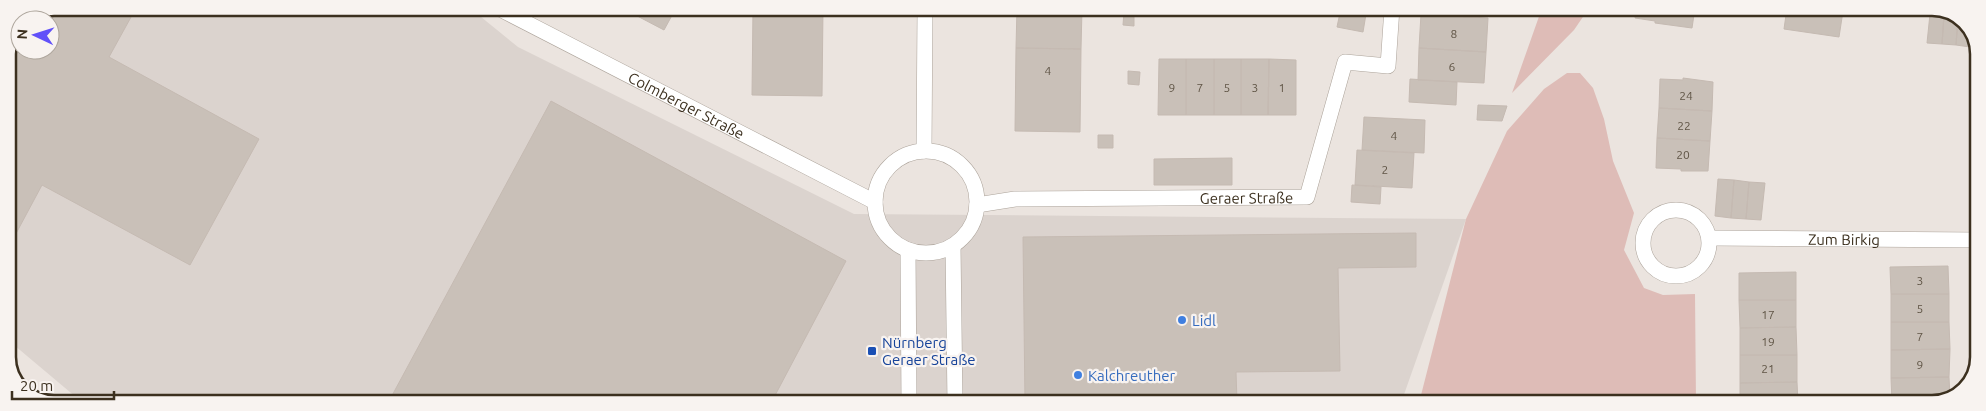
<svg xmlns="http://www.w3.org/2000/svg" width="1986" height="411" viewBox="0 0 1986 411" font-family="Ubuntu,sans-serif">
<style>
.built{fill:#dbd3ce}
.green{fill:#debcb7}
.building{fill:#c9c0b8;stroke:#c5bab2}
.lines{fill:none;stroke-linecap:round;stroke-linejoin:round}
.street-casing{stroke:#aca39a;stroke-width:16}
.street{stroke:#fff;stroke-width:15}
.shop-dot{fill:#3f7fe0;stroke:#f8f3f0;stroke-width:2}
.transit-dot{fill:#1a4fb4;stroke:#f8f3f0;stroke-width:2}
.labels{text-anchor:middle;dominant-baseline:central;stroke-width:4.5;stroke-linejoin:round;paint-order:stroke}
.number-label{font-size:12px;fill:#5f5445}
.street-label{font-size:15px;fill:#3c301f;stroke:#f8f3f0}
.shop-label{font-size:15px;fill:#366cbe;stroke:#f8f3f0;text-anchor:start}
.transit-label{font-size:15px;fill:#164399;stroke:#f8f3f0;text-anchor:start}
.rim{fill:none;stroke:#3c301f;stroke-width:2.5}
</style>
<rect width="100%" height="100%" fill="#ebe4df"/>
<path class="built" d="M54,8h416l48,39 336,167 612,5 -65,184h-1318l-75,-63v-286l12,-30v26h30v-30h-26z"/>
<path class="green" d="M1542,8h47l-15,22 -62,63z
M1567,73h13l13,15 11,31 9,42 21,52 -10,37 20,38 19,7 32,-1 1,109h-277l47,-184 41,-88 37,-42z"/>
<path class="building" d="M54,8h82l-27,49 150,82 -69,126 -148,-80 -30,56 -4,-3v-184l12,-30v26h30v-30h-26z
M622,8h54l-12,22z
M753,8h70l-1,88 -70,-1z
M1017,8h65l-1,41 -65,-1z
M1341,8h26l-4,24 -26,-5z
M1425,8h46l-1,9 -45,-2z
M1637,8h58l-3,20 -37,-5v-2l-20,-3z
M1787,8h37l19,3 -4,26 -55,-8z
M1124,12l10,1v13l-11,-1z
M1421,14l67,4 -2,34 -67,-4z
M1930,14l14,1 -2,29 -15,-1z
M1944,15l14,3 -2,27 -14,-1z
M1958,18l9,5 4,10 -1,14 -14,-2z
M1016,48l65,1 -1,83 -65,-1z
M1419,48l67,4 -2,31 -66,-3z
M1159,59h27v56h-28z
M1186,59h28v56h-28z
M1214,59h27v56h-27z
M1241,59h28l-1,56h-27z
M1269,59l27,1v55h-28z
M1128,71l12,1 -1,13 -11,-1z
M1683,78l30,4 -1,29 -53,-3 1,-29 23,1z
M1410,79l47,3 -1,23 -47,-3z
M551,101l295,160 -75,142h-383z
M1478,105l29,1 -5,15 -25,-1z
M1659,108l53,3 -2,30 -53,-3z
M1364,117l61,3 -1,33 -62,-3z
M1098,135h15v13h-15z
M1657,138l53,3 -2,30h-27v-2l-25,-1z
M1357,150l57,3 -2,35 -57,-3z
M1232,158v27h-78v-26z
M1718,179l16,1 -3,38 -16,-2z
M1734,180l15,2 -3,37 -15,-1z
M1749,182l16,1 -4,37 -15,-1z
M1352,185l29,2 -1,17 -29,-2z
M1416,233v34l-78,1 2,103 -104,1 1,30 -212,1 -2,-166z
M1948,266l1,28h-58l-1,-27z
M1796,272v28h-57v-27z
M1891,294h58v28h-58z
M1739,300h57v27l-56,1z
M1891,322h58l1,27 -59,1z
M1796,327l1,28h-57v-27z
M1950,349l-1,28 -58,1v-28z
M1740,355h57v27l-57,1z
M1949,377l1,20 -18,6h-40l-1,-25z
M1797,382l1,21h-58v-20z"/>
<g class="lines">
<defs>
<g id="street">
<path id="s1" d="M498,8l377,194"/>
<circle cx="926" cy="202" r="51"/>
<path d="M924,151l1,-143"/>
<path id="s2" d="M977,205l38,-6 292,-2 38,-135 43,4 4,-58"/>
<circle cx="1676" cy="243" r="33"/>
<path id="s3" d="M1709,238l269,2"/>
<path d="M953,246l2,157"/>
<path d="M908,250l1,153"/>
</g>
</defs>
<use href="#street" class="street-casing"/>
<use href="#street" class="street"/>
</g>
<g class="shop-dot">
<circle cx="1182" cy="320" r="5"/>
<circle cx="1078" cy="375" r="5"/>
</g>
<rect class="transit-dot" x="867" y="346" width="10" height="10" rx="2.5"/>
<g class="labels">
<g class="number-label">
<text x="1454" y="33">8</text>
<text x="1452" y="66">6</text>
<text x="1048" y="70">4</text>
<text x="1172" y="87">9</text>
<text x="1200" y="87">7</text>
<text x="1227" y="87">5</text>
<text x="1255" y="87">3</text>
<text x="1282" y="87">1</text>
<text x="1686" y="95">24</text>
<text x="1684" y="125">22</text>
<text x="1394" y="135">4</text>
<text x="1683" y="154">20</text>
<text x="1385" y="169">2</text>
<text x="1920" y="280">3</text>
<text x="1920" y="308">5</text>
<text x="1768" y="314">17</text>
<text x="1920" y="336">7</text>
<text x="1768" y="341">19</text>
<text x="1920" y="364">9</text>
<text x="1768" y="368">21</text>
</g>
<g class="street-label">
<text stroke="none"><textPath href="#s1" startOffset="212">Colmberger Straße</textPath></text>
<text stroke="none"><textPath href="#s2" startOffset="270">Geraer Straße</textPath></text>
<text stroke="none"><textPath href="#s3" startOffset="135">Zum Birkig</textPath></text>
</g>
<g class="shop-label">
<text x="1192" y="320">Lidl</text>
<text x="1088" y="375">Kalchreuther</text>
</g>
<g class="transit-label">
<text x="882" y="342">Nürnberg<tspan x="882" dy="17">Geraer Straße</tspan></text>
</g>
</g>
<path d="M0 0H1986V411H0ZM54 16H1932A38 38 0 0 1 1970 54V357A38 38 0 0 1 1932 395H54A38 38 0 0 1 16 357V54A38 38 0 0 1 54 16Z" fill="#f8f3f0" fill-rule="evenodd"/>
<path class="rim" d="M54 16H1932A38 38 0 0 1 1970 54V357A38 38 0 0 1 1932 395H54A38 38 0 0 1 16 357V54A38 38 0 0 1 54 16Z"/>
<g transform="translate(35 35) rotate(274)"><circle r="24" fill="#f8f3f0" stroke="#ada59c"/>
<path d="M0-4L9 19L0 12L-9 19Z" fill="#6150f9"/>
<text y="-8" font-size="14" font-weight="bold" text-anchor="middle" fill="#3c301f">N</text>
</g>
<path d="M12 391v8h102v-8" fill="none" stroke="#3c301f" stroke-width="2.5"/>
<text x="20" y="391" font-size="15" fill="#3c301f" stroke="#f8f3f0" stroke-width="4" paint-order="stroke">20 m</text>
</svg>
